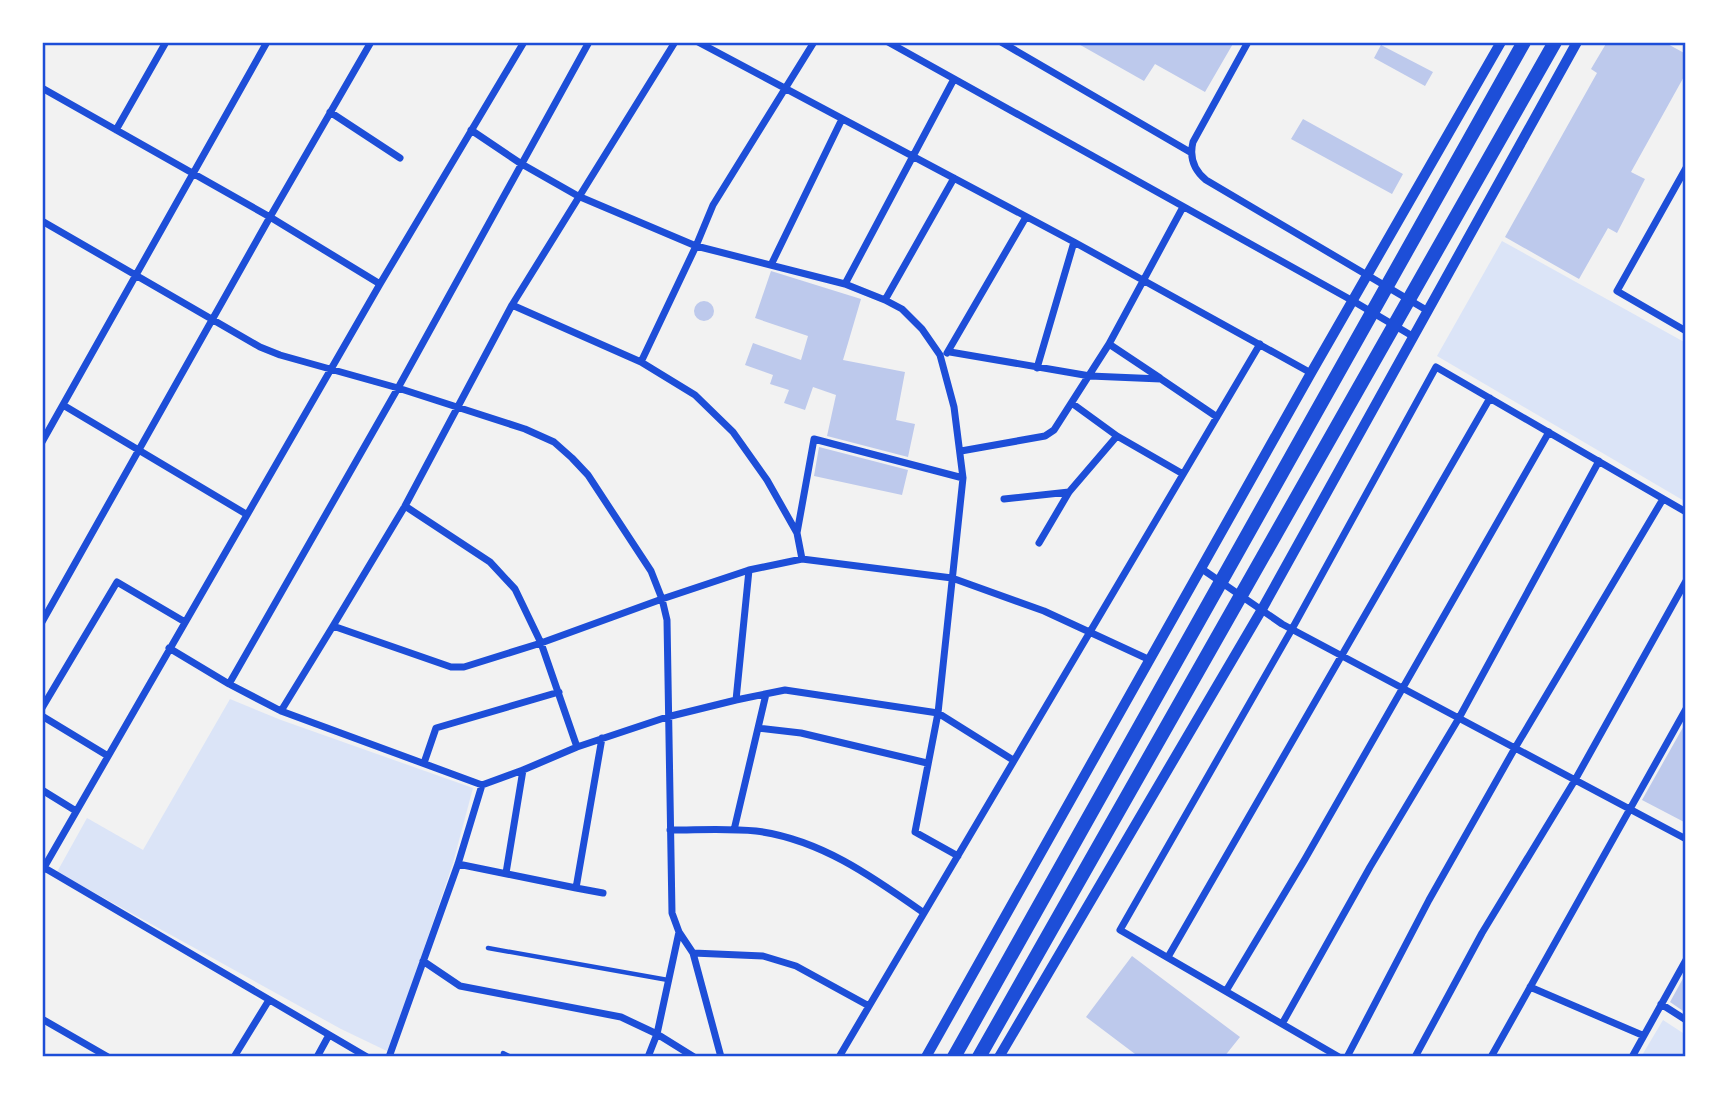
<svg xmlns="http://www.w3.org/2000/svg" width="1728" height="1099" viewBox="0 0 1728 1099" font-family="'Times New Roman',serif">
<style>
.green{fill:#dbe4f7}
.building{fill:#bdc9ec}
.lines{fill:none;stroke-linecap:round;stroke-linejoin:round}
.service{stroke:#1d4ed8;stroke-width:4.5}
.minor{stroke:#1d4ed8;stroke-width:7}
.tertiary{stroke:#1d4ed8;stroke-width:10}
.motorway{stroke:#1d4ed8;stroke-width:14}
.neatline{fill:none;stroke:#1d4ed8;stroke-width:2.5}
</style>
<rect width="100%" height="100%" fill="#f2f2f2"/>
<path class="green" d="M1502,241l184,102v159l-249,-146z
M230,699l51,21 192,68 -20,75 -64,189 -48,-23 -284,-157 30,-54 56,32z
M1663,1020l23,15v22h-45z"/>
<path class="building" d="M1075,42h159l-29,50 -50,-28 -11,17z
M1607,42h57l22,12v19l-55,99 14,7 -28,54 -9,-5 -29,51 -74,-42 92,-164 -6,-4z
M1381,45l52,27 -8,14 -51,-28z
M1303,119l100,55 -11,20 -101,-55z
M771,271l90,28 -18,61 62,12 -9,48 19,4 -7,33 -81,-21 9,-41 -23,-8 -8,23 -21,-7 5,-13 -19,-6 3,-9 -28,-10 8,-22 48,17 7,-24 -53,-18z
M694 311a10 10 0 1 1 20 0a10 10 0 1 1-20 0Z
M819,447l89,23 -6,25 -88,-19z
M1686,722v101l-44,-23z
M1132,956l108,81 -16,20h-85l-53,-40z
M1686,973v40l-16,-11z"/>
<g class="lines">
<path class="service" d="M488,948l180,32
M503,1053l8,4"/>
<path class="minor" d="M371,42l-101,175 110,67
M675,42l-163,263 -107,201 -72,120 118,41h13l77,-24 121,-44 87,-29 53,-11 150,19 92,33 106,49
M698,42l376,200 237,131
M888,42l465,259 61,36
M1001,42l189,110
M1248,42l-55,100c-4,16 1,28 13,38l222,131
M42,88l228,129 -228,405
M330,112l70,46
M116,130l50,-88
M471,130l49,33 58,33 118,50 149,38 40,16 17,9 20,20 18,26 14,52 9,71 -25,235 -23,119 43,24
M1686,168l-69,123 69,40
M42,221l218,126 20,8 118,33 127,41 29,13 18,16 16,17 63,96 11,28 5,21 5,293 7,19 14,21 28,104
M771,265l71,-146
M845,284l109,-205
M885,300l69,-122
M512,305l129,57 54,33 38,37 34,48 30,53 5,26
M1109,344l51,34
M950,352l140,24 71,3 56,38
M947,353l79,-136
M641,362l55,-116 17,-41 101,-163
M1037,368l37,-126
M1073,404l44,32
M63,405l183,109
M42,442l225,-400
M961,451l84,-15 9,-6 55,-86 74,-137
M1004,499l65,-7
M405,506l85,56 25,27 26,54 36,104
M797,533l17,-94 149,39
M1039,543l30,-51 48,-56 66,38
M1202,569l80,55 404,215
M169,648l60,36 52,27 201,74 -24,79 -69,193
M229,684l169,-296 191,-346
M736,700l13,-130
M42,708l75,-126 68,40
M281,711l52,-85
M42,716l66,40
M758,728l43,5 126,30
M424,763l12,-35 123,-36
M482,785l41,-15 54,-23 90,-30 69,-17 49,-10 153,23 75,47
M42,790l34,21
M670,830c28,0 58,-2 86,1 64,8 117,46 168,82
M734,830l32,-136
M458,864l118,24 26,-150
M43,867l324,190
M42,871l338,-587 144,-242
M506,873l17,-103
M576,888l27,5
M693,953l70,3 33,10 73,40
M1168,957l322,-559
M423,961l37,25 161,31 36,17 37,23
M1530,987l112,48
M1226,991l79,-132 244,-427
M1661,1004l25,16
M42,1019l66,38
M1282,1024l88,-157 89,-149 140,-257
M234,1057l35,-57
M317,1057l12,-22
M648,1057l9,-23 22,-102
M839,1057l421,-713
M1339,1057l-219,-127 172,-301 144,-262 250,145
M1347,1057l82,-157 86,-152 148,-249
M1415,1057l67,-124 93,-153 111,-199
M1491,1057l195,-348
M1632,1057l54,-97"/>
<path class="tertiary" d="M926,1057l385,-684 190,-331
M999,1057l262,-446 316,-569"/>
<path class="motorway" d="M954,1057l570,-1015
M979,1057l576,-1015"/>
</g>
<rect width="1728" height="1099" fill="none" stroke="#ffffff" stroke-width="88"/>
<rect x="44" y="44" width="1640" height="1011" class="neatline"/>
</svg>
